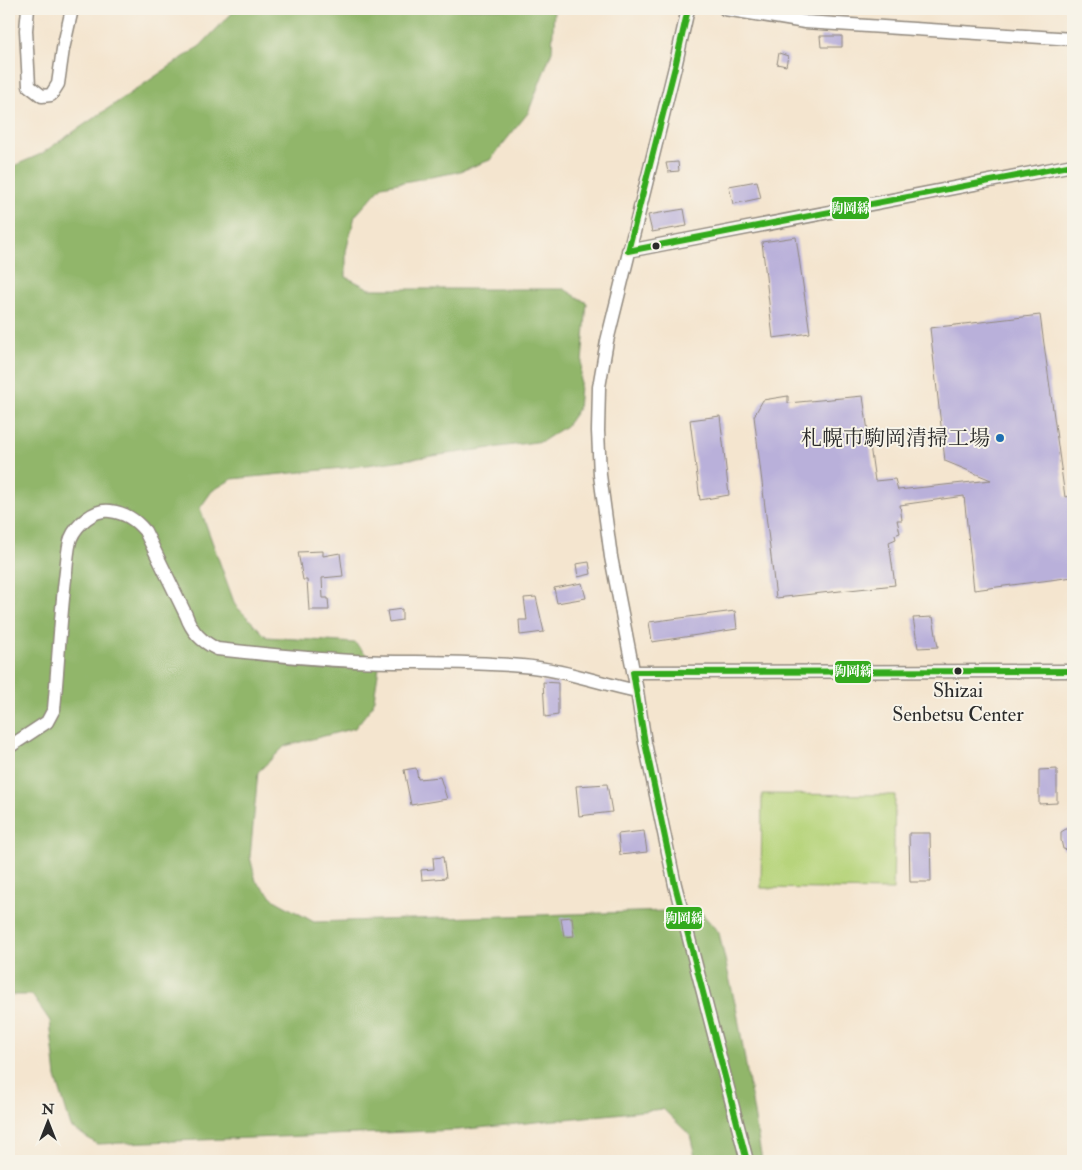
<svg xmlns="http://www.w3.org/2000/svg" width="1082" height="1170" viewBox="0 0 1082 1170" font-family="'IM FELL Double Pica','Noto Serif JP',serif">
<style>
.green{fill:#b7d47b;stroke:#718053}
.forest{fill:#91b66b;stroke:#5e704b}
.building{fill:#b9b0da}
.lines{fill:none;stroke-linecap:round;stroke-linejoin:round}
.minor-casing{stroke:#90887d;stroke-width:15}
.minor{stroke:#fff;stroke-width:12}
.bus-1-casing{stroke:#f7f3e8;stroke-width:10}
.bus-1{stroke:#33aa1d;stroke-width:6}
.bus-dot{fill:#2b2b2b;stroke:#f7f3e8;stroke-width:2}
.poi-dot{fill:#1f6fb2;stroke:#f7f3e8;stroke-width:2}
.labels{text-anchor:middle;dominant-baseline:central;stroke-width:4;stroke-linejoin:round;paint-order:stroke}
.bus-label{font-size:20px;fill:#2b2b2b;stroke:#f7f3e8}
.poi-label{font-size:21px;fill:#2b2b2b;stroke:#f7f3e8;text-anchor:end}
.line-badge{stroke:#f7f3e8;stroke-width:2}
.badge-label{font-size:14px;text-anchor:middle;font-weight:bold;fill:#fff}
</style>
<rect width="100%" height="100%" fill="#f7f3e8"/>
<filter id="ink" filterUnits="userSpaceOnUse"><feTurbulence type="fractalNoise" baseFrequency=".02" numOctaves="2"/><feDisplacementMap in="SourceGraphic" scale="10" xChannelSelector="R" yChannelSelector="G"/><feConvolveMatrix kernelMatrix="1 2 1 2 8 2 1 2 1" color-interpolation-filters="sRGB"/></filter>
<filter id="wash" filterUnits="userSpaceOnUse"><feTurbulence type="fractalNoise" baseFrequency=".0096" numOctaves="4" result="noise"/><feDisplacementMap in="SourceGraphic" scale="20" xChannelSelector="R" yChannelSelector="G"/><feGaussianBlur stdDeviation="1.12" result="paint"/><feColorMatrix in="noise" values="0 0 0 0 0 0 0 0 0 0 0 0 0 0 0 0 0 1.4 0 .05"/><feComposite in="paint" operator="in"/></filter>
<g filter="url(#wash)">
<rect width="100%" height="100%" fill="#f4e5cf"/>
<path class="green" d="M762,794l133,1 -2,95 -132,-2z"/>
<path class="forest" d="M236,9h318l-2,42 -24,62 -38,47 -32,12 -76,14 -27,30 -9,35v26l24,12h194l23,14 -9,106 -12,17 -23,15 -191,26 -120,12 -20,12 -12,17 35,97 32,32 88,6 24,24 -6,38 -18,23 -70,18 -27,26 -8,85 6,24 20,20 38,21 385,-12 20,23 18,79 25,149h-66l-6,-26 -27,-26 -205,21 -361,14 -26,-17 -15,-50 -6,-56 -18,-26h-23v-827l32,-14 159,-108z"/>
<g id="blocks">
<path class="building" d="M820,36h22v11h-21z
M779,53l9,3 -2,10 -9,-2z
M678,162l1,9 -11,1 -2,-9z
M757,181l4,17 -28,6 -4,-18z
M684,209l3,17 -35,6 -4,-17z
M796,237l14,96 -37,5 -11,-96z
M1040,315l25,182 8,-1v81l-99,13 -10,-94 -64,9 2,15h-5l3,13 -5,2 1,4 -7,3 6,43 -119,13 -22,-182 9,-16 25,-4v7l75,-7 12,85 20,-2 3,11 93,-10 -46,-19 -15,-133z
M720,416l9,79 -29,5 -10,-80z
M323,551v5l17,-3 3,23 -21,2 1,20h5l1,12h-20l-2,-30h-4l-5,-28z
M589,562l2,12 -13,3 -2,-13z
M582,583l4,15 -29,5 -3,-15z
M536,597l8,35 -24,3 -1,-15h8l-3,-22z
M402,609v11l-13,2 -2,-11z
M735,611l2,18 -85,13 -3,-20z
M933,617l5,30 -20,1 -5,-30z
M543,682l15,1v32l-13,2z
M416,768l2,11 22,-2 7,22 -36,6 -7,-35z
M1057,769v34l-18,1v-34z
M607,784l5,28 -33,4 -3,-30z
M1066,829h7v22l-10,-2 -2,-9v-8z
M644,831l3,21 -27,3 -2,-21z
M909,833h21l1,49h-21z
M443,857l3,21 -24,2 -1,-10 13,-1 -1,-11z
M572,917l2,19 -10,1 -3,-19z"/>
</g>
</g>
<g filter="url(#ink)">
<use href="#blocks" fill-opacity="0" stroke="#90887d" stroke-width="1"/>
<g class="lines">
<defs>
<path id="minor" d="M28,9l-2,21 3,56 13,10 9,-1 7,-11 5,-35 9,-40
M688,9l-13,58 -68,274 -8,46 -1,44 2,44 11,82 26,134 8,52 30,142 72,276
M725,9l80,13 268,17
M628,251l445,-86
M633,672l440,-1
M9,747l38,-25 7,-13c4,-43 6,-86 11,-130 2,-11 2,-31 6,-41 6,-14 23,-29 39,-27 15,2 25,8 35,20l41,84c6,17 15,26 31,34 45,5 92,10 137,12 56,2 112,0 168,5 39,3 77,17 115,25"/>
</defs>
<use href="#minor" class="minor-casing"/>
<use href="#minor" class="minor"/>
<defs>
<path id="bus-1" d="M628,251l445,-86
M628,251l47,-184 13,-58
M633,672l12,71 30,142 72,276
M633,672l440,-1"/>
</defs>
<use href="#bus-1" class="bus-1-casing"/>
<use href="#bus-1" class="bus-1"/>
</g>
</g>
<g class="bus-dot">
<circle cx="656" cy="246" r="4.5"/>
<circle cx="958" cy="671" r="4.5"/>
</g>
<circle class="poi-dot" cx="1000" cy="438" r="5"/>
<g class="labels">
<g class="bus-label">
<text x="958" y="690">Shizai<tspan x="958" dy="24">Senbetsu Center</tspan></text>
</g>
<g class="poi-label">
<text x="990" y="438">札幌市駒岡清掃工場</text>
</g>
</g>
<g class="line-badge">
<rect x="831" y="196" width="39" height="24" rx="5" fill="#33aa1d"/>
<rect x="834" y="660" width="38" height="24" rx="5" fill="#33aa1d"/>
<rect x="665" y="906" width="38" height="24" rx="5" fill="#33aa1d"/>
</g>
<g class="badge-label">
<text x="850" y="213">駒岡線</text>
<text x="853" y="676">駒岡線</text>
<text x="684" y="923">駒岡線</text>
</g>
<rect width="1082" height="1170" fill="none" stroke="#f7f3e8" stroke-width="30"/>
<g transform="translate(48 1122)" stroke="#f7f3e8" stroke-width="4" paint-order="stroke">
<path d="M0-4L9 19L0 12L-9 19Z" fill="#2b2b2b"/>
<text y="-8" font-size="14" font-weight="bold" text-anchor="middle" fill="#2b2b2b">N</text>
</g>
</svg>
